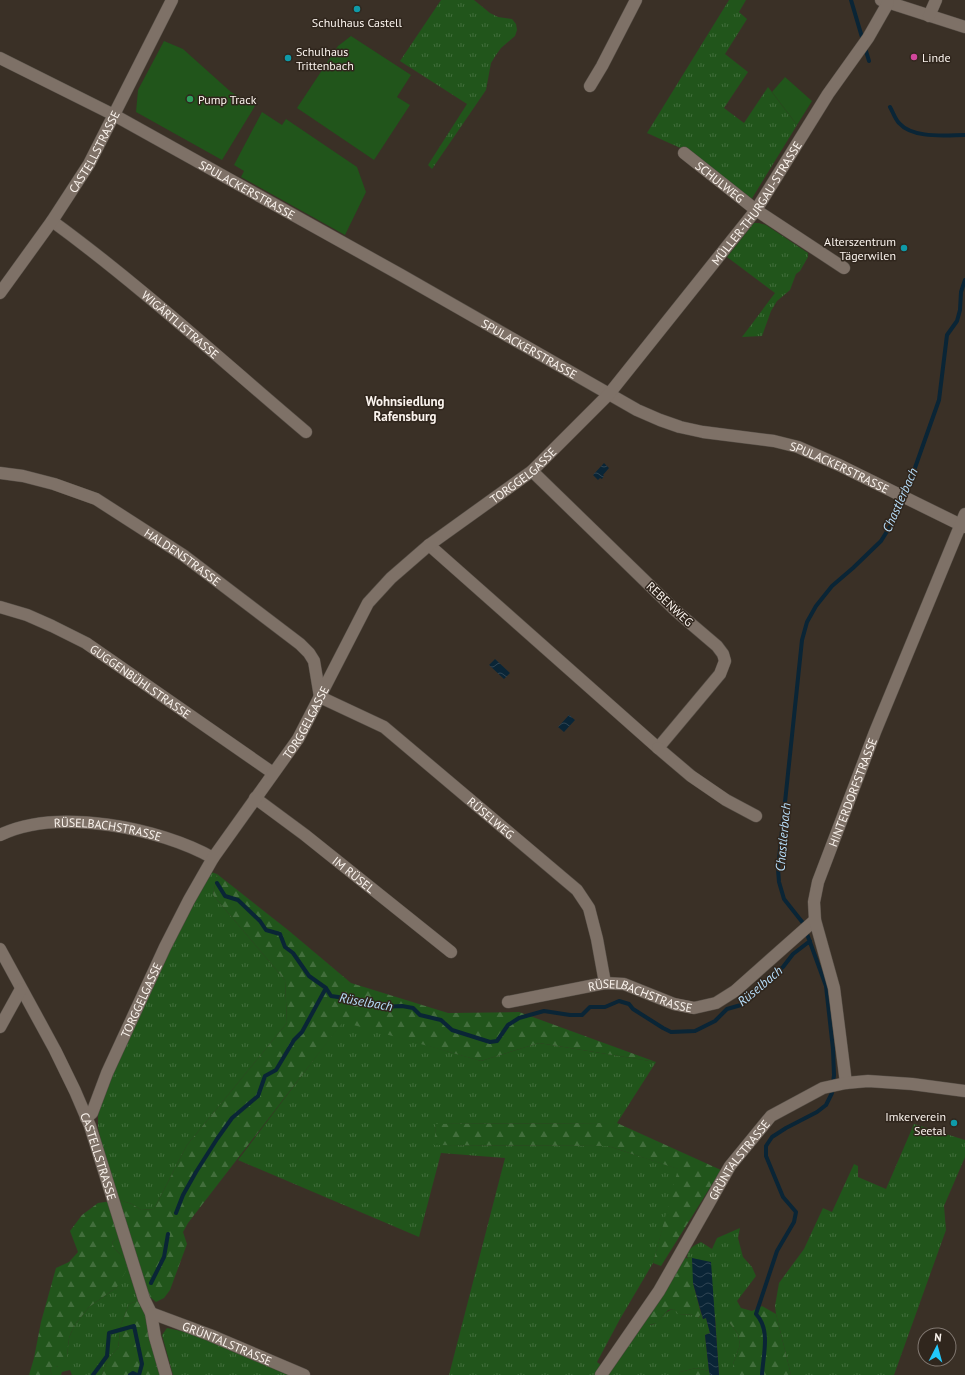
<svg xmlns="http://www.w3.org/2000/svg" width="965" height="1375" viewBox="0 0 965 1375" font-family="'PT Sans',sans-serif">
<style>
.grass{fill:url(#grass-tufts)}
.forest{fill:url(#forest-firs)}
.park{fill:#21551b}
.water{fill:url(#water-waves)}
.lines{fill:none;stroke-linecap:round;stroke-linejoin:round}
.stream{stroke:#0a2536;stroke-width:4}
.minor-casing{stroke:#554d45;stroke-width:13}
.minor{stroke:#7e7167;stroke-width:12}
.culture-dot{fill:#0f9aa8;stroke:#30261d;stroke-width:1.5}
.hotel-dot{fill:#d1479c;stroke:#30261d;stroke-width:1.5}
.leisure-dot{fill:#2e9e5b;stroke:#30261d;stroke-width:1.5}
.labels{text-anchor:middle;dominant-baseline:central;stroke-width:3;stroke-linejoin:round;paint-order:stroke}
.poi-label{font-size:12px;fill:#fbf4ee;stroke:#30261d;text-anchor:start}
.street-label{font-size:12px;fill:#fbf4ee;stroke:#30261d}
.neighbourhood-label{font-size:13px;font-weight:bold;fill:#fbf4ee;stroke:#30261d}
.water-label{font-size:13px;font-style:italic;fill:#b7dffc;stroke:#30261d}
</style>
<defs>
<pattern id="grass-tufts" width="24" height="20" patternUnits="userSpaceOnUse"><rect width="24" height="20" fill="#21551b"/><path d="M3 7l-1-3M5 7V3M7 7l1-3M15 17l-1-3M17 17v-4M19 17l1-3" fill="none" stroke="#426e3c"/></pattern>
<pattern id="forest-firs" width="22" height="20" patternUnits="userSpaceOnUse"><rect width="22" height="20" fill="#21551b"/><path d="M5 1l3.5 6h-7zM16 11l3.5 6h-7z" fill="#426e3c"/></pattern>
<pattern id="water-waves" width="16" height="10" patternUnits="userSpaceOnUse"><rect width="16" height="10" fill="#0a2536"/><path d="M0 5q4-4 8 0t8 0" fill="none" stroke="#2f4553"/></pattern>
</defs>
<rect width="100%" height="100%" fill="#3a3026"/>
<path class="grass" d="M441,0h33l16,13 8,4 14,2 4,5 1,6 -2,6 -14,12 -5,7 -5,8 -5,27 -54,79 -4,-4 39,-61 -67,-43z
M729,0h17l-7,12 8,7 -22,35 23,18 -24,36 20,15 24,-36 29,38 -46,75 -64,-49 -40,-18z
M754,223h5l7,2 42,28v4l-8,14 -4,3 -6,16 -13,11 -6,10 -9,25 -20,1 33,-44 -48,-36z
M211,872l6,2 -4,21 72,85 2,43 -100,122 -33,64 -13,1 -9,-6 -13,-4 -16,-50 -5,-23v-11l4,-16 11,-29 75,-161z
M343,1021l138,40 58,-18 117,19 -39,61 -181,1 -1,21 173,1 71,23 -26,94 -33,56 -23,43 5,4 -6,9h-147l56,-217 -64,-5 -22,84 -181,-77z
M914,1124l51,16v17l-21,49 2,24 -52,145h-103l-15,-61 -1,-8 4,-23 25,-34 19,-41 9,4 22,-48 4,2v11l28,12z
M740,1228l-2,10 5,19 9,10 4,9 -19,25 4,7 -12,6v8l9,12 2,11 -7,19v11h-14l-4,-59 -23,-58 1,8 -6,-9c1,-9 6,-11 14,-15l11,7 5,-11z
M120,1237l19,63 -10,4 -8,21 -3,23 -10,11 -6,16h-30l-2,-5 -8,2 -1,3h-9l-2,-5 1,-3h6l10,-11 2,-18 5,-12 15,-19 28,-20 8,-28 -11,-11 -2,-6z
M674,1309l4,5 16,1 5,3 1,-8 3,9 3,-1 4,15 -5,2 4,36 -13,-3 -16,4 -1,3h-74l40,-57 4,7c12,0 13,-14 25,-16z
M167,1328l33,7 97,40h-124l-11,-40z"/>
<path class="forest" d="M217,874l71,56 63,53 97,30 71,-1 137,50 -117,-19 -58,18 -138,-39 -155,201 -5,9 4,12 -17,46 -6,8 -8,4 -6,-5 -30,-60 -8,5 2,6 11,11 2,10 -10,18 -28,20 -15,19 -5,12 -2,19h-1l-1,7 -9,3h-5l-1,3 2,5h-23l5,-17 7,-36 15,-54 13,-6 9,-10 -8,-21 12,-16 16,-12 21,-3 13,4 9,6 13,-1 33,-64 100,-122 -2,-43 -72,-85z
M617,1123l104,47 -60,96 -8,-3 25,-94 -70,-23 -174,-1 2,-21z
M684,1257l5,2 4,7v17l7,27v5l-3,5 -3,-5 -17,-1 -3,-5 -6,1 -11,13 -8,2 -4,-2v-5z
M139,1300l6,12 15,63h-58l6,-16 10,-11 3,-23 8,-21z
M762,1306l14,8 15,61h-58v-11l7,-19 -2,-11 -9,-12v-9l12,-5 11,3z
M696,1368l13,3 1,4h-31l1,-3z"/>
<path class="park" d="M351,36l60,39 -14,22 13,8 -36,55 -77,-52 41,-62z
M164,41l19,8 48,43 24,14 -33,54 -86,-48 2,-22z
M785,77l27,24 -15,24 -25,-33z
M262,112l20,13 4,-6 71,48 9,25 -21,43 -104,-58 3,-6 -10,-6z"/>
<path class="water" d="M604,463l5,5 -6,7 1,1 -2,3 -2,-1 -2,2 -5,-5z
M495,659l15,14 -6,6 -15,-14z
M569,715l6,5 -11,12 -6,-5z
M692,1258l19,4 8,113h-9l-1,-4 -4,-36 5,-2 -4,-15 -3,1 -10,-36z"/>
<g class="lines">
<path class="stream" d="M851,0l18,61
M890,107c3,5 5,12 9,16 14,16 47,12 66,12
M217,883l8,13 13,4 22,21 6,9 14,4 5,13 8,6 16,23 17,12
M176,1213l7,-18 13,-23 21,-33 15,-21 26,-22 7,-20 11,-6 18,-30 8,-8 24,-44 5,8 35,5 15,6 21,-1 11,2 7,7 21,5 11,10 38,12 7,-1 11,-16 11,-7 25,-7 26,4h12l8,-8h15l14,-6 10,3 4,5 30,19 8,4 24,-1 20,-10 12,-12 14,-4 4,-6 38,-32 10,-13 17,-13
M151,1283l13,-26 4,-23
M93,1375l14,-19 2,-23 25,-7 8,38 -3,11
M130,1375l3,-2 4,2
M762,1375c1,-20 9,-45 -6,-61l21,-63 17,-29 2,-10 -13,-15 -17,-41v-10l6,-9 14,-9 31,-16 9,-7 6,-12 2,-18 -1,-26 -7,-63 -23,-63 -19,-24 -5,-17 -1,-13 24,-229 5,-18 9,-16 16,-20 21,-18 28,-27 10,-16 3,-10 17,-36 28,-79 8,-65 10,-14 3,-11 1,-18 4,-12"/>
<defs>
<g id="minor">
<path d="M881,0l84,27"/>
<path d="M929,16l7,-16"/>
<path id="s1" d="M0,58l114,57 287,160 236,135 23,10 20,7 23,5 71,9 24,6 41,18 126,62"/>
<path d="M590,86l12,-20 34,-66"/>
<path id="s2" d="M684,153l72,57 88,58"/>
<path id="s3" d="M52,221c89,65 170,140 254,211"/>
<path id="s4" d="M0,293l52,-72 37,-57 83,-164"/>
<path id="s5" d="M0,473l23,3 31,8 42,15 87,56 117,89 9,9 5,8 6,36 64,30 193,163 12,18 8,31 8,44"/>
<path d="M429,545l229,203 62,-74 5,-13 -2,-7 -6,-8 -41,-35 -144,-140"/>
<path id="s6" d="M0,607l27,8 25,11 34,17 187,130"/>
<path d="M658,748l33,28 35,24 30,16"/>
<path id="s7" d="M255,798l50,37 146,117"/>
<path id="s8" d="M0,835c57,-28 160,-7 213,23"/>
<path id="s9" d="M0,949l55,101 20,41 15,35 54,173 7,14 4,24 11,38"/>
<path id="s10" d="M508,1002l97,-19 19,1 50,20 20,4 22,-5 19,-12 80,-71"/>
<path d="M0,1027l21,-38"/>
<path id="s11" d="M846,1083l-12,-95 -19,-68 -1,-18 4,-20 57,-150 90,-218"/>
<path id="s12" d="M86,1118l6,-5 15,-40 58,-126 24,-47 24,-42 85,-119 70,-136 23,-25 38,-33 103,-74 77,-77 147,-184 72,-116 40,-56 20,-35"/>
<path id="s13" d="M151,1313l59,22 94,40"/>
<path id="s14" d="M601,1375l58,-84 71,-125 41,-50 52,-28 23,-5 22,-2 44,3 53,7"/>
</g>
</defs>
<use href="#minor" class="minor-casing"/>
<use href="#minor" class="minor"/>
</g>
<g class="culture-dot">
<circle cx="357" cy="9" r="4"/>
<circle cx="288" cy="58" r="4"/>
<circle cx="904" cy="248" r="4"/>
<circle cx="954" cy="1123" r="4"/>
</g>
<circle class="hotel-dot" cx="914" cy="57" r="4"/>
<circle class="leisure-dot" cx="190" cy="99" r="4"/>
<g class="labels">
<g class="poi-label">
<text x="357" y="22" text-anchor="middle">Schulhaus Castell</text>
<text x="296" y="51">Schulhaus<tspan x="296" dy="14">Trittenbach</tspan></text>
<text x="922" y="57">Linde</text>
<text x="198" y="99">Pump Track</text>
<text x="896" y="241" text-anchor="end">Alterszentrum<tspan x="896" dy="14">Tägerwilen</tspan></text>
<text x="946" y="1116" text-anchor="end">Imkerverein<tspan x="946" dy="14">Seetal</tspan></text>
</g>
<g class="street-label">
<text stroke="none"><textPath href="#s4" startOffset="170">CASTELLSTRASSE</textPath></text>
<text stroke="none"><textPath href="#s2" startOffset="46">SCHULWEG</textPath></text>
<text stroke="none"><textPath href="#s1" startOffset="280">SPULACKERSTRASSE</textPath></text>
<text stroke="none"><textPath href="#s12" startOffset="1151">MÜLLER-THURGAU-STRASSE</textPath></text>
<text stroke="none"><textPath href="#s3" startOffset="165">WIGÄRTLISTRASSE</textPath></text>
<text stroke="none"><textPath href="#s1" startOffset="604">SPULACKERSTRASSE</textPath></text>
<text stroke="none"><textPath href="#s1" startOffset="940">SPULACKERSTRASSE</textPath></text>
<text stroke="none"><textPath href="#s12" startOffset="791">TORGGELGASSE</textPath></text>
<text stroke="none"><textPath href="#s5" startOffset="204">HALDENSTRASSE</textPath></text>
<text transform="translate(670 604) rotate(43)">REBENWEG</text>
<text stroke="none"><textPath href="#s6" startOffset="160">GUGGENBÜHLSTRASSE</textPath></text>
<text stroke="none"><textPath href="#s12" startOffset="455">TORGGELGASSE</textPath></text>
<text stroke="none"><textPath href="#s11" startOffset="301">HINTERDORFSTRASSE</textPath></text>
<text stroke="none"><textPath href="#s5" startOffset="620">RÜSELWEG</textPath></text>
<text stroke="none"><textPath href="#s8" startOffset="110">RÜSELBACHSTRASSE</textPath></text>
<text stroke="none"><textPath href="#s7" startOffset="125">IM RÜSEL</textPath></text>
<text stroke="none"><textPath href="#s10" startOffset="136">RÜSELBACHSTRASSE</textPath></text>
<text stroke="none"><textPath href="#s12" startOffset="131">TORGGELGASSE</textPath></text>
<text stroke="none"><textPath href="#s9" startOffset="230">CASTELLSTRASSE</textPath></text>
<text stroke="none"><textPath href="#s14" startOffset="256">GRÜNTALSTRASSE</textPath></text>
<text stroke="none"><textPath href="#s13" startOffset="82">GRÜNTALSTRASSE</textPath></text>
</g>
<g class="neighbourhood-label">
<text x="405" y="401">Wohnsiedlung<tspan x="405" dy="15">Rafensburg</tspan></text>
</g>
<g class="water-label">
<text transform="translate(900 500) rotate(-66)">Chastlerbach</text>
<text transform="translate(783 837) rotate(-85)">Chastlerbach</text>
<text transform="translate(760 986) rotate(-40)">Rüselbach</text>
<text transform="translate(366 1002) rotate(10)">Rüselbach</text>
</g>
</g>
<g transform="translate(937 1347) rotate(6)"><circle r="19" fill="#30261d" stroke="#817871"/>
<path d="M0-3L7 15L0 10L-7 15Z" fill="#22c9fd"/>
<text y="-6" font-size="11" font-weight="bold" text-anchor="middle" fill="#fbf4ee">N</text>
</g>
</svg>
